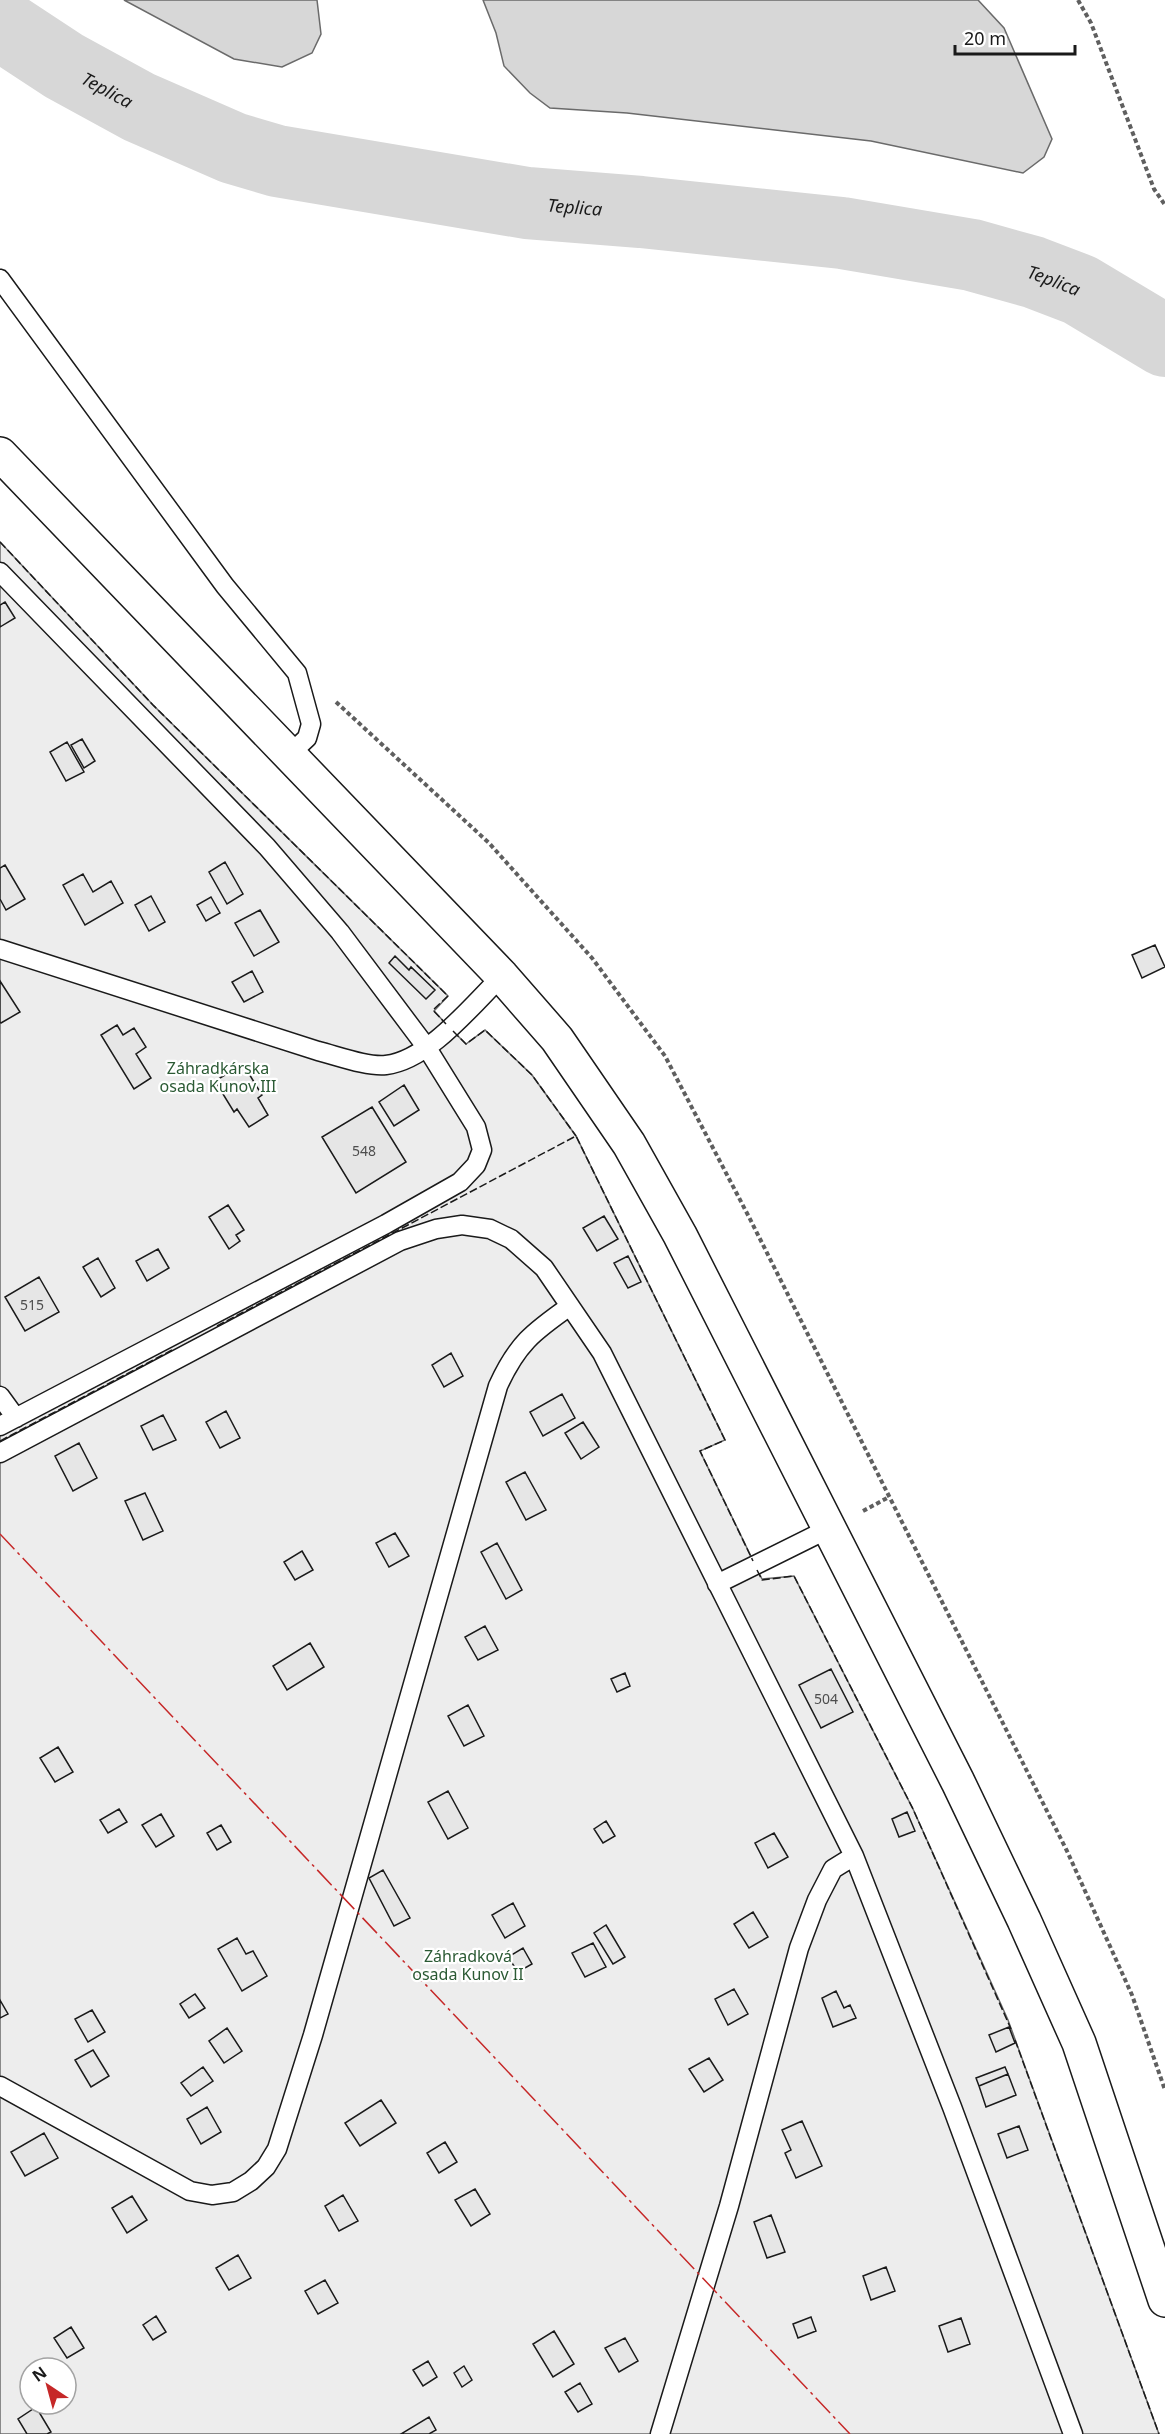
<svg xmlns="http://www.w3.org/2000/svg" width="1165" height="2434" viewBox="0 0 1165 2434" font-family="'Noto Sans',sans-serif">
<style>
.built{fill:#ededed;stroke:#6a6a6a;stroke-width:1.5;fill-rule:evenodd}
.water{fill:#d7d7d7;stroke:#6a6a6a;stroke-width:1.5}
.lines{fill:none;stroke-linecap:round;stroke-linejoin:round}
.river{stroke:#d7d7d7;stroke-width:72}
.building{fill:#e6e6e6;stroke:#1a1a1a;stroke-width:1.5}
.lane-casing{stroke:#1a1a1a;stroke-width:21}
.secondary-casing{stroke:#1a1a1a;stroke-width:36}
.path{stroke:#5f5f5f;stroke-width:4;stroke-dasharray:4.5 3;stroke-linecap:butt}
.lane{stroke:#fff;stroke-width:18}
.secondary{stroke:#fff;stroke-width:33}
.fence{stroke:#1a1a1a;stroke-width:1.5;stroke-dasharray:8 3;stroke-linecap:butt}
.power{stroke:#c62828;stroke-width:1.5;stroke-dasharray:21 4.5 3 4.5;stroke-linecap:butt}
.labels{text-anchor:middle;dominant-baseline:central;stroke-width:4.5;stroke-linejoin:round;paint-order:stroke}
.number-label{font-size:14px;fill:#4d4d4d}
.park-label{font-size:16px;fill:#2b5a34;stroke:#fff}
.water-label{font-size:18px;font-style:italic;fill:#1a1a1a;stroke:#fff}
</style>
<rect width="100%" height="100%" fill="#fff"/>
<path class="built" d="M0,542l153,163 295,291 -14,15 15,16 17,17 19,-14 47,45 44,61 149,304 -25,11 62,128 32,-3 119,233 95,211 151,414h-1159zM30,2368h36v36h-36z"/>
<path class="water" d="M124,0h193l4,34 -9,19 -30,14 -48,-8z
M483,0h495l26,28 48,111 -8,18 -21,16 -152,-32 -244,-28 -77,-5 -20,-15 -26,-27 -8,-33z"/>
<g class="lines">
<path class="river" id="s1" d="M0,24l64,42 75,41 94,41 44,13 250,42 114,9 201,21 130,22 61,17 47,18 85,51"/>
</g>
<path class="building" d="M5,602l10,16 -15,9v-22z
M82,739l13,22 -11,7 -13,-23z
M67,742l17,30 -18,9 -16,-29z
M225,862l18,32 -16,10 -18,-32z
M5,865l20,34 -19,11 -6,-11v-31z
M83,874l10,18 18,-11 12,22 -38,22 -22,-40z
M151,896l14,26 -16,9 -14,-26z
M211,897l9,16 -14,8 -9,-16z
M260,910l19,32 -25,14 -19,-33z
M1155,945l10,22 -23,11 -10,-23z
M395,956l14,14 2,-3 24,23 -9,9 -37,-36z
M252,971l11,21 -19,10 -12,-20z
M0,981l20,31 -19,11 -1,-1z
M117,1025l6,10 11,-7 12,19 -10,7 15,24 -17,11 -33,-54z
M243,1064l19,31 -4,3 10,17 -19,12 -12,-18 -3,3 -19,-31z
M404,1085l15,25 -25,16 -15,-24z
M372,1107l34,55 -50,31 -34,-56z
M228,1205l16,25 -8,5 4,6 -11,8 -20,-32z
M604,1216l14,23 -21,12 -14,-23z
M158,1249l11,19 -22,13 -11,-20z
M628,1256l13,26 -13,6 -14,-25z
M98,1258l17,30 -14,9 -18,-30z
M39,1277l20,35 -34,19 -20,-34z
M451,1353l12,23 -19,11 -12,-22z
M562,1394l13,24 -32,18 -13,-24z
M226,1411l14,27 -20,10 -14,-26z
M163,1415l13,25 -23,10 -12,-24z
M583,1422l16,25 -18,12 -16,-26z
M79,1443l18,35 -24,13 -18,-35z
M525,1472l21,38 -20,10 -20,-38z
M145,1493l18,38 -20,9 -18,-39z
M395,1533l14,23 -20,11 -13,-24z
M497,1543l25,47 -16,9 -25,-47z
M302,1551l11,19 -18,10 -11,-18z
M485,1626l13,24 -20,10 -13,-23z
M310,1643l14,24 -37,23 -14,-24z
M831,1669l22,43 -32,16 -22,-43z
M625,1673l5,13 -13,6 -6,-13z
M468,1705l16,31 -20,10 -16,-30z
M58,1747l15,25 -18,10 -15,-24z
M448,1791l20,37 -20,11 -20,-37z
M119,1809l8,13 -19,11 -8,-13z
M907,1812l8,19 -16,6 -7,-18z
M161,1814l13,22 -18,11 -14,-22z
M606,1821l9,15 -12,7 -9,-14z
M221,1825l10,17 -14,8 -10,-17z
M774,1833l14,24 -20,11 -13,-25z
M383,1870l27,48 -16,8 -25,-48z
M513,1903l12,23 -20,12 -13,-23z
M753,1912l15,25 -19,11 -15,-24z
M606,1925l19,32 -12,7 -19,-31z
M237,1938l9,16 7,-3 14,25 -25,15 -24,-42z
M593,1943l13,24 -21,10 -13,-24z
M523,1948l9,16 -14,8 -10,-15z
M734,1989l14,25 -20,11 -13,-26z
M836,1991l8,17 6,-3 6,13 -23,9 -11,-29z
M195,1994l10,14 -16,10 -9,-14z
M0,2000l8,14 -8,4z
M92,2010l13,22 -17,10 -13,-23z
M1009,2027l6,16 -19,9 -7,-17z
M227,2028l15,23 -18,12 -15,-22z
M93,2050l16,26 -18,11 -16,-27z
M709,2058l14,22 -19,12 -15,-23z
M203,2067l10,14 -22,15 -10,-13z
M1005,2067l3,7 -29,12 -3,-8z
M1008,2074l8,21 -30,12 -7,-21z
M381,2100l15,23 -36,23 -15,-23z
M207,2107l14,25 -20,12 -14,-25z
M802,2121l20,45 -26,12 -11,-25 6,-3 -9,-20z
M1019,2126l9,24 -21,8 -9,-24z
M44,2133l14,25 -33,18 -14,-24z
M445,2142l12,20 -18,11 -12,-20z
M475,2189l15,25 -19,12 -16,-26z
M343,2195l15,26 -19,10 -14,-25z
M132,2196l15,24 -20,13 -15,-25z
M771,2215l14,37 -18,6 -13,-36z
M238,2255l13,23 -22,12 -13,-22z
M886,2267l9,24 -24,9 -8,-24z
M325,2280l13,23 -20,11 -13,-23z
M156,2316l10,16 -13,8 -10,-15z
M811,2317l5,14 -18,7 -5,-14z
M961,2318l9,26 -22,8 -9,-26z
M71,2327l13,21 -17,10 -13,-20z
M554,2331l20,33 -21,13 -20,-33z
M625,2338l13,23 -19,11 -14,-24z
M428,2361l9,16 -14,9 -10,-16z
M464,2366l8,14 -10,7 -8,-14z
M580,2383l12,21 -14,8 -13,-20z
M36,2407l15,25 -4,2h-20l-9,-15z
M429,2417l7,13 -7,4h-28z"/>
<g class="lines">
<defs>
<path id="lane" d="M0,279l225,307 72,87 14,51 -4,14 -17,16
M0,572l267,275 73,85 87,116 49,79 6,23 -6,15 -16,17 -74,42 -386,202
M0,949l318,102c20,5 49,16 68,14 43,-5 87,-61 116,-89
M0,1396l16,22
M0,1453l400,-212 36,-12 26,-4 28,4 21,10 33,29 58,85 252,503 98,251 121,327
M717,1584l113,-56
M0,2086l190,105 22,4 21,-3 18,-11 15,-14 11,-18 36,-114 185,-649c19,-42 35,-54 72,-80
M660,2434l69,-228 70,-258 18,-48 16,-31 21,-13"/>
<path id="secondary" d="M0,454l502,522 55,63 72,105 51,91 278,547 66,138 55,123 86,257"/>
</defs>
<use href="#lane" class="lane-casing"/>
<use href="#secondary" class="secondary-casing"/>
<path class="path" d="M1078,0l13,23 63,166 11,16
M336,702l153,141 103,115 73,98 84,161 318,634 65,144 33,95
M863,1511l26,-14"/>
<use href="#lane" class="lane"/>
<use href="#secondary" class="secondary"/>
<path class="fence" d="M0,542l153,163 295,291 -15,14 13,14
M453,1031l13,13 19,-14 47,45 44,61
M217,1326l359,-190 149,304 -25,11 53,110
M0,1441l172,-91
M757,1570l5,10 32,-4 119,233 98,220
M1015,2040l144,394"/>
<path class="power" d="M0,1534l850,900"/>
</g>
<g class="labels">
<g class="number-label">
<text x="364" y="1150">548</text>
<text x="32" y="1304">515</text>
<text x="826" y="1698">504</text>
</g>
<g class="park-label">
<text x="218" y="1068">Záhradkárska<tspan x="218" dy="18">osada Kunov III</tspan></text>
<text x="468" y="1956">Záhradková<tspan x="468" dy="18">osada Kunov II</tspan></text>
</g>
<g class="water-label">
<text stroke="none"><textPath href="#s1" startOffset="126">Teplica</textPath></text>
<text stroke="none"><textPath href="#s1" startOffset="612">Teplica</textPath></text>
<text stroke="none"><textPath href="#s1" startOffset="1098">Teplica</textPath></text>
</g>
</g>
<g transform="translate(48 2386) rotate(324)"><circle r="28" fill="#ffffff" stroke="#a3a3a3" stroke-width="1.5"/>
<path d="M0-4.5L10 22L0 15L-10 22Z" fill="#c62828"/>
<text y="-9" font-size="16" font-weight="bold" text-anchor="middle" fill="#1a1a1a">N</text>
</g>
<path d="M955 45v9h120v-9" fill="none" stroke="#1a1a1a" stroke-width="3"/>
<text x="964" y="45" font-size="18" fill="#1a1a1a" stroke="#ffffff" stroke-width="4.5" paint-order="stroke">20 m</text>
</svg>
